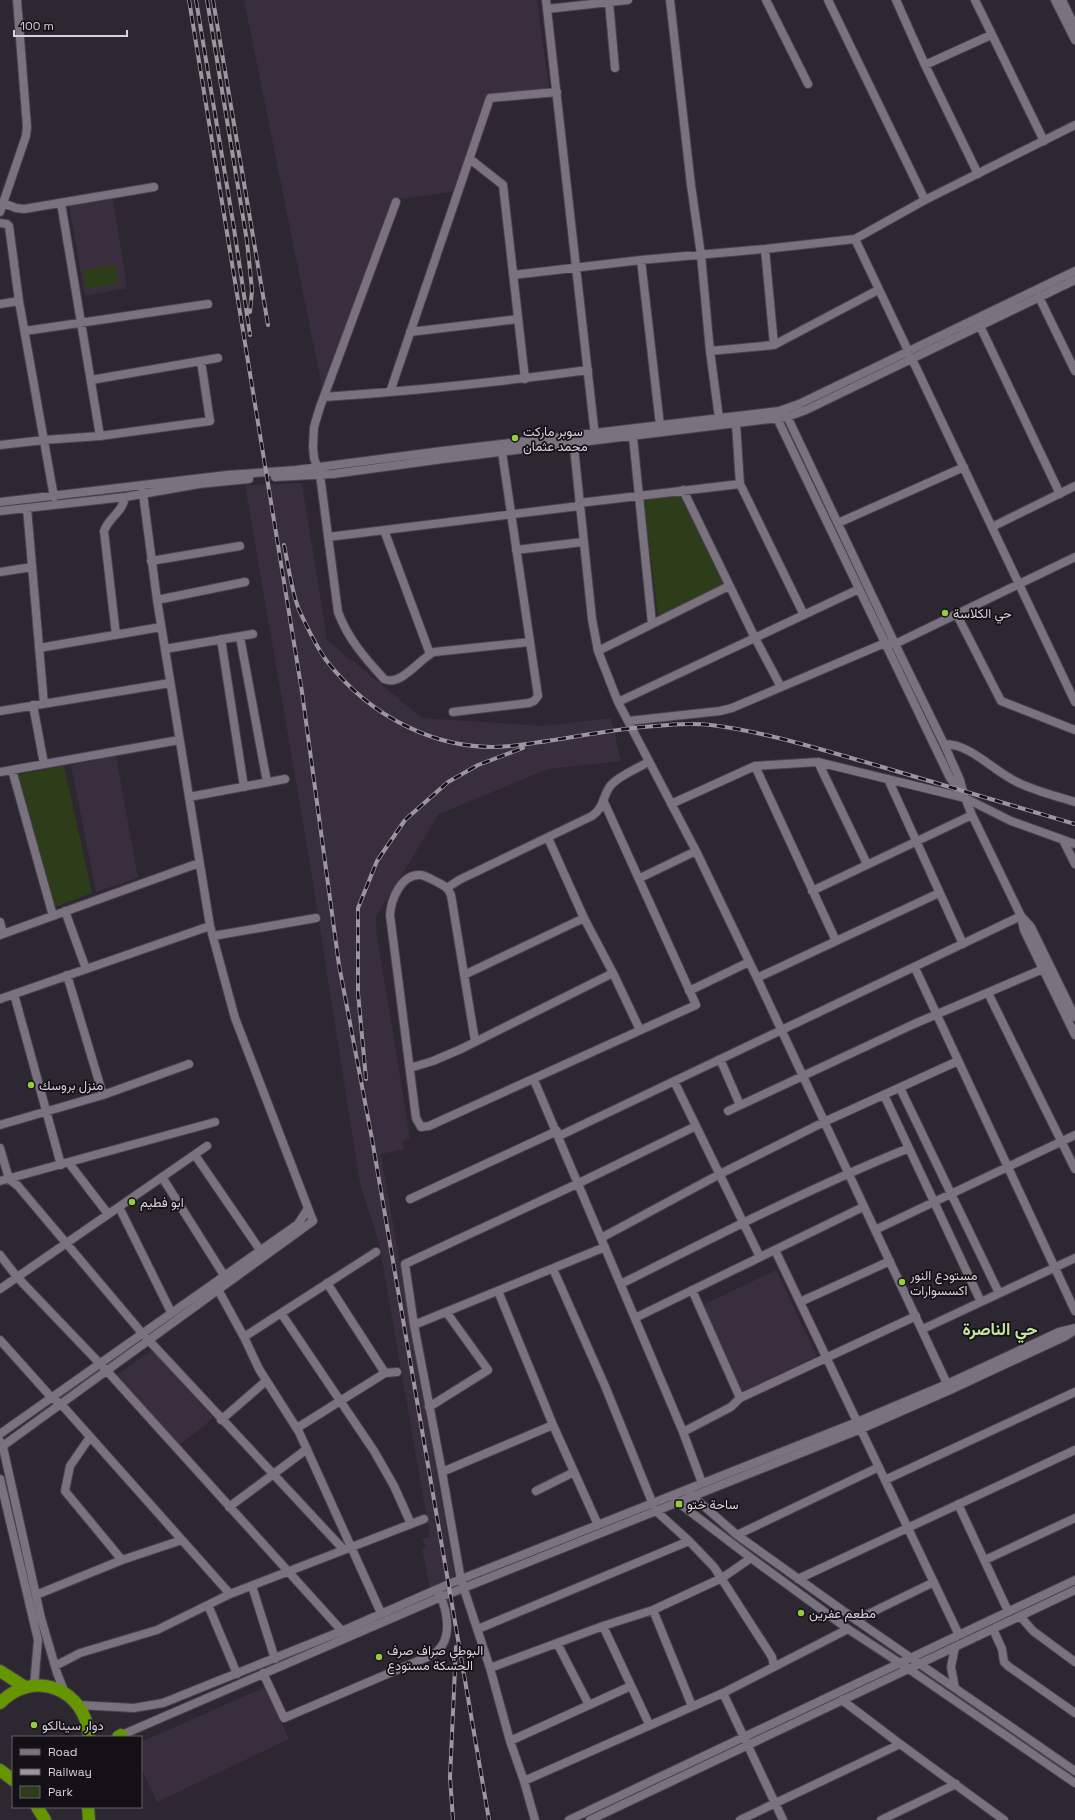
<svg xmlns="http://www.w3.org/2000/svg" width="1075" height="1820" viewBox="0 0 1075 1820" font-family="'Space Grotesk',Vazirmatn,sans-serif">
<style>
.built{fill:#382e3e}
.green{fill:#2d3d19}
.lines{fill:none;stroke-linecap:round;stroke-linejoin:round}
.minor-casing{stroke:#47424c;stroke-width:10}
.highway-casing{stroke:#47424c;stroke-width:14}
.minor{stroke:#7a727f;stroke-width:8}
.highway{stroke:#659600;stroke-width:12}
.rail-casing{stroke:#9b969f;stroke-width:4}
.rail{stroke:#141116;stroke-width:2.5;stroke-dasharray:8;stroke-linecap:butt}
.poi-dot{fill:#93cd3e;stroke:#141116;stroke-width:1.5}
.labels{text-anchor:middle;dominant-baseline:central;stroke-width:3.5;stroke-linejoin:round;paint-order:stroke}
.poi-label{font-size:13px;fill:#d7d3da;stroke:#141116;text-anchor:start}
.district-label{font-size:17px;font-weight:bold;fill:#c3e59e;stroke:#141116}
</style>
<rect width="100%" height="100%" fill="#2d2732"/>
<path class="built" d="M244,0h293l12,88 -59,10 -31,93 -65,9 -68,207z
M113,199l14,89 -42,8 -16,-90z
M302,483l25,157 95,78 122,8 67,-8 10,43 -73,8 -109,45 -62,101 -1,5v9l34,209 -7,3 1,8 -23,5 74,424 -25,10 -8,-40 4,-1 -4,-8 8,-2 -51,-294 -19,-59 -52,-332 -63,-367z
M116,756l22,122 -42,14 -25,-127z
M776,1270l41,86 -76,36 -40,-86z
M152,1350l61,68 -33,27 -64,-69z
M265,1687l24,52 -132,63 -16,-35v-25z"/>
<path class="green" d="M116,265l3,18 -33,6 -3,-19z
M680,495l43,89 -65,32 -14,-116z
M64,766l28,127 -37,14 -38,-132z"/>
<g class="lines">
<defs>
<path id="minor" d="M546,0l49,436
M670,0l21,185 10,70 9,96 9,67
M766,0l42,84
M828,0l97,200
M896,0l29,65 53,109
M975,0l69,141
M1055,0l20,40
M1062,0l13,27
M609,2l6,66
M547,9l81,-9
M925,65l66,-30
M470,159l33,26 22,194
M396,202l-76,205 -6,20 -1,20 1,11 6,17 18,137c10,27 27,46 46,67 17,8 35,-20 50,-27l96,-10
M3,203l13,5 8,1 130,-22
M61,203l39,233
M0,212l26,-76 1,-9 -10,-127
M0,223l7,1 2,2 10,75 35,196
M855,239l220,463
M765,249l9,96
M641,260l19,165
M513,275l128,-15 124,-11 90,-10 70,-39 150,-75
M1039,297l36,74
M0,304l19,-3
M980,326l80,168
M25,331l183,-27
M410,332l108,-13
M710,351l64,-6 104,-55
M91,380l127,-22
M390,392l100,-294 67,-6
M324,397c88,-6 176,-15 264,-27
M785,412l110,232 49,100 16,36 5,18 7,17 49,101 10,11 44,90
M776,416l174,362 13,18
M736,424l4,60 64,131
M633,437l19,187
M573,438l19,181 6,32 20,51 78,149 61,127 192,410
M0,445l44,-5 56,-4 110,-15 -9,-60
M275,477l58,-3 110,-15 344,-42 19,-7 269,-130
M683,490l72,148 26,49
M0,502l227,-27 69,-5 146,-19 337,-40 20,-7 276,-133
M579,503l161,-19
M27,508l17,196
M0,511l125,-14 74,-13 50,-5
M838,523l126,-56
M992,527l83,-41
M384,530l46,124
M328,537l251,-31
M516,550l67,-8
M151,561l89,-15
M0,572l32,-5
M157,600l88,-18
M957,615l44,86 74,29
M116,635l-12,-104c5,-14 19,-19 21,-34
M240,637l27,145
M221,639l23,148
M39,648l122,-21
M165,649l88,-15
M598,651l131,-65
M618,702l241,-113
M33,705l11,59
M0,711l170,-28
M453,712l76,-9 5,-2 4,-5 -36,-244
M628,721l92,-10 12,-3 153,-65 10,1 180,-87
M944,744c27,0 49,27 73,38 18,9 39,14 58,20
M818,762l49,102
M755,766l81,175
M12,770l41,146
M0,772l179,-32
M888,779l75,165
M189,797l96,-18
M671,804l84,-38 63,-4 147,36 46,23 64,23
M548,838l36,80 29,55 27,57
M1063,840l12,24
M640,878l56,-27
M447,888l12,-8 133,-64c13,-9 10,-20 19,-31 9,-10 26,-16 37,-23
M812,891l160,-76
M65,911l21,58
M1021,916l3,14 51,105
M0,922l3,12
M0,935l199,-72
M213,936l103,-18
M915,968l160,343
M67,975l36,120
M464,975l120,-57
M757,978l182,-85
M689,991l60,-29
M988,993l87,176
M14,994l47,171
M0,999l210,-73
M475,1041l-24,-146c-3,-8 -8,-10 -16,-14 -4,-2 -9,-5 -14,-6 -20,-2 -30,25 -31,40l26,203 5,9 8,-1 267,-121 -92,-203
M720,1059l20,46
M410,1068l23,-7 28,-12 152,-76
M534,1080l149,352 19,51
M674,1081l86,176
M900,1088l99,205
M884,1095l97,207
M728,1111l186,-87 129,-55
M0,1125l103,-30 86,-31
M559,1136l462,-220
M0,1148l9,31 9,7 124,147 202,217
M195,1155l65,95
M69,1163l39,51
M162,1177l65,103
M0,1181l215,-59
M410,1199l147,-68
M119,1207l52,105
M875,1230l200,-95
M601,1238l119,-64 104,-52 134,-61
M775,1250l184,385
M0,1255l17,22 90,94 235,260
M553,1269l52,117 47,116
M327,1283l58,90
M621,1284c95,-48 189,-96 288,-136
M216,1286l28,51 15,32 40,63 82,181
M0,1289l207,-143
M692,1290l48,108
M498,1291l55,134 45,100
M800,1302l90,-41
M281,1313l93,138 20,35 17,38
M635,1318l228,-111
M414,1325l191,-78
M923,1329l152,-71
M244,1337l132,-85
M0,1340l51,57 10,7 169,190
M429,1407l59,-37 -41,-57
M221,1420l45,-39
M297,1428l88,-55 12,-1
M683,1432l48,-25 9,-9 176,-82
M0,1434l298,-210 9,-14
M90,1437l-20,29 -5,25 57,69
M0,1441l3,6 38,171 16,55 8,20
M0,1448l313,-227 -78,-203 -25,-92 -53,-326 -15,-114
M442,1472l111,-47
M0,1479l38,161 -4,46
M885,1480l190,-88
M536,1491l38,-19
M690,1494l47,41 119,85 219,151
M675,1500l76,58 97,71 52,34 175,120
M958,1504l50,107
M229,1507l78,-58
M655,1510l34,31 25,26 58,90 2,9
M737,1535l142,-68
M985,1560l90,-42
M798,1579l277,-129
M252,1586l23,73
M36,1595l86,-35 60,-20
M208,1605l29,69
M653,1610l39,96
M1020,1616l13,15 42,31
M856,1620l78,-38
M603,1626l46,98
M478,1629l211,-88
M993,1629l9,20 2,13 4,4 67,47
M557,1643l32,62
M55,1666l25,-13 77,-23 73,-36 194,-75
M490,1668l113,-42 50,-16 69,-32 29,-20
M263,1673l21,45 148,-63c22,-13 16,-43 7,-62
M955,1688l-4,-21 4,-20
M723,1693l60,127
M842,1700l58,44 104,76
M78,1705l56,3 29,-5 179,-72 107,-47 408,-162 90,-38 112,-52 16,-4
M117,1737l324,-140 420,-168 89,-39 116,-54 9,-6
M510,1741l121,-55
M524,1781l199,-88 125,-64
M535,1820l-11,-39 -14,-40 -20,-73 -29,-88 -19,-108 -28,-147 -9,-61 174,-81 117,-57
M569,1820l506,-240
M590,1820l485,-230
M740,1820l160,-76
M881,1820l75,-36"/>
<path id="highway" d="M0,1671l25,16
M0,1703c34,-35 86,-14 89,34
M118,1737l3,-2
M0,1770l13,10
M37,1807l8,13
M88,1807l1,13"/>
</defs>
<use href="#minor" class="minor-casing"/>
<use href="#highway" class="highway-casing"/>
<use href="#minor" class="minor"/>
<use href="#highway" class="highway"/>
<defs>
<path id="rail" d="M189,0l113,692 37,273 33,174 117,681
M196,0l37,222 17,113
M207,0l40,241 5,49 -2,22
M213,0l55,325
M284,545c4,18 8,51 16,67 7,15 16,34 26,48 43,56 112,93 184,86 49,-5 97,-17 146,-20 18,-2 37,-3 55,-1 55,7 108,24 161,39 68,20 135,40 203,60
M366,1079l-8,-86v-85l19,-47 28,-41 43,-38 30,-17 45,-17
M453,1820l-3,-43 6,-130"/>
</defs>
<use href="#rail" class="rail-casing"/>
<use href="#rail" class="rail"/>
</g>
<g class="poi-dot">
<circle cx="515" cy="438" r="4"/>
<circle cx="945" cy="613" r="4"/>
<circle cx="31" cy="1085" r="4"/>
<circle cx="132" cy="1202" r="4"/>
<circle cx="902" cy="1282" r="4"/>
<rect x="675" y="1500" width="8" height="8" rx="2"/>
<circle cx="801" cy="1613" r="4"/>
<circle cx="379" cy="1657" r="4"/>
<circle cx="34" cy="1725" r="4"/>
</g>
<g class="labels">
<g class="poi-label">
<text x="523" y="431">سوبر ماركت<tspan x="523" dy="15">محمد عثمان</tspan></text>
<text x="953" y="613">حي الكلاسة</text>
<text x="39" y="1085">منزل بروسك</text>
<text x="140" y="1202">ابو فطيم</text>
<text x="910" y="1275">مستودع النور<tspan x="910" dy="15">اكسسوارات</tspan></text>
<text x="687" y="1504">ساحة ختو</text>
<text x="809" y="1613">مطعم عفرين</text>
<text x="387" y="1650">البوطي صراف صرف<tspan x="387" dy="15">الحسكة مستودع</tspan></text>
<text x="42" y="1725">دوار سينالكو</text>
</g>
<g class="district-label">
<text x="1000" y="1329">حي الناصرة</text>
</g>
</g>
<rect x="12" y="1736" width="130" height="72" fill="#141116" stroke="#625f64"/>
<rect x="20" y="1749" width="20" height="6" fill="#7a727f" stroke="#625f64"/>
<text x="48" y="1756" font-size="12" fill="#d7d3da">Road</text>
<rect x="20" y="1769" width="20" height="6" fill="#9b969f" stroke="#625f64"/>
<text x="48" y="1776" font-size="12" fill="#d7d3da">Railway</text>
<rect x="20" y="1786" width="20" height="12" fill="#2d3d19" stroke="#625f64"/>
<text x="48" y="1796" font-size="12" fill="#d7d3da">Park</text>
<path d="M14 30v6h113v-6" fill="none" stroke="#d7d3da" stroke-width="2"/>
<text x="20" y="30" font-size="12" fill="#d7d3da" stroke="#141116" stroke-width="3" paint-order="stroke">100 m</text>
</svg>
